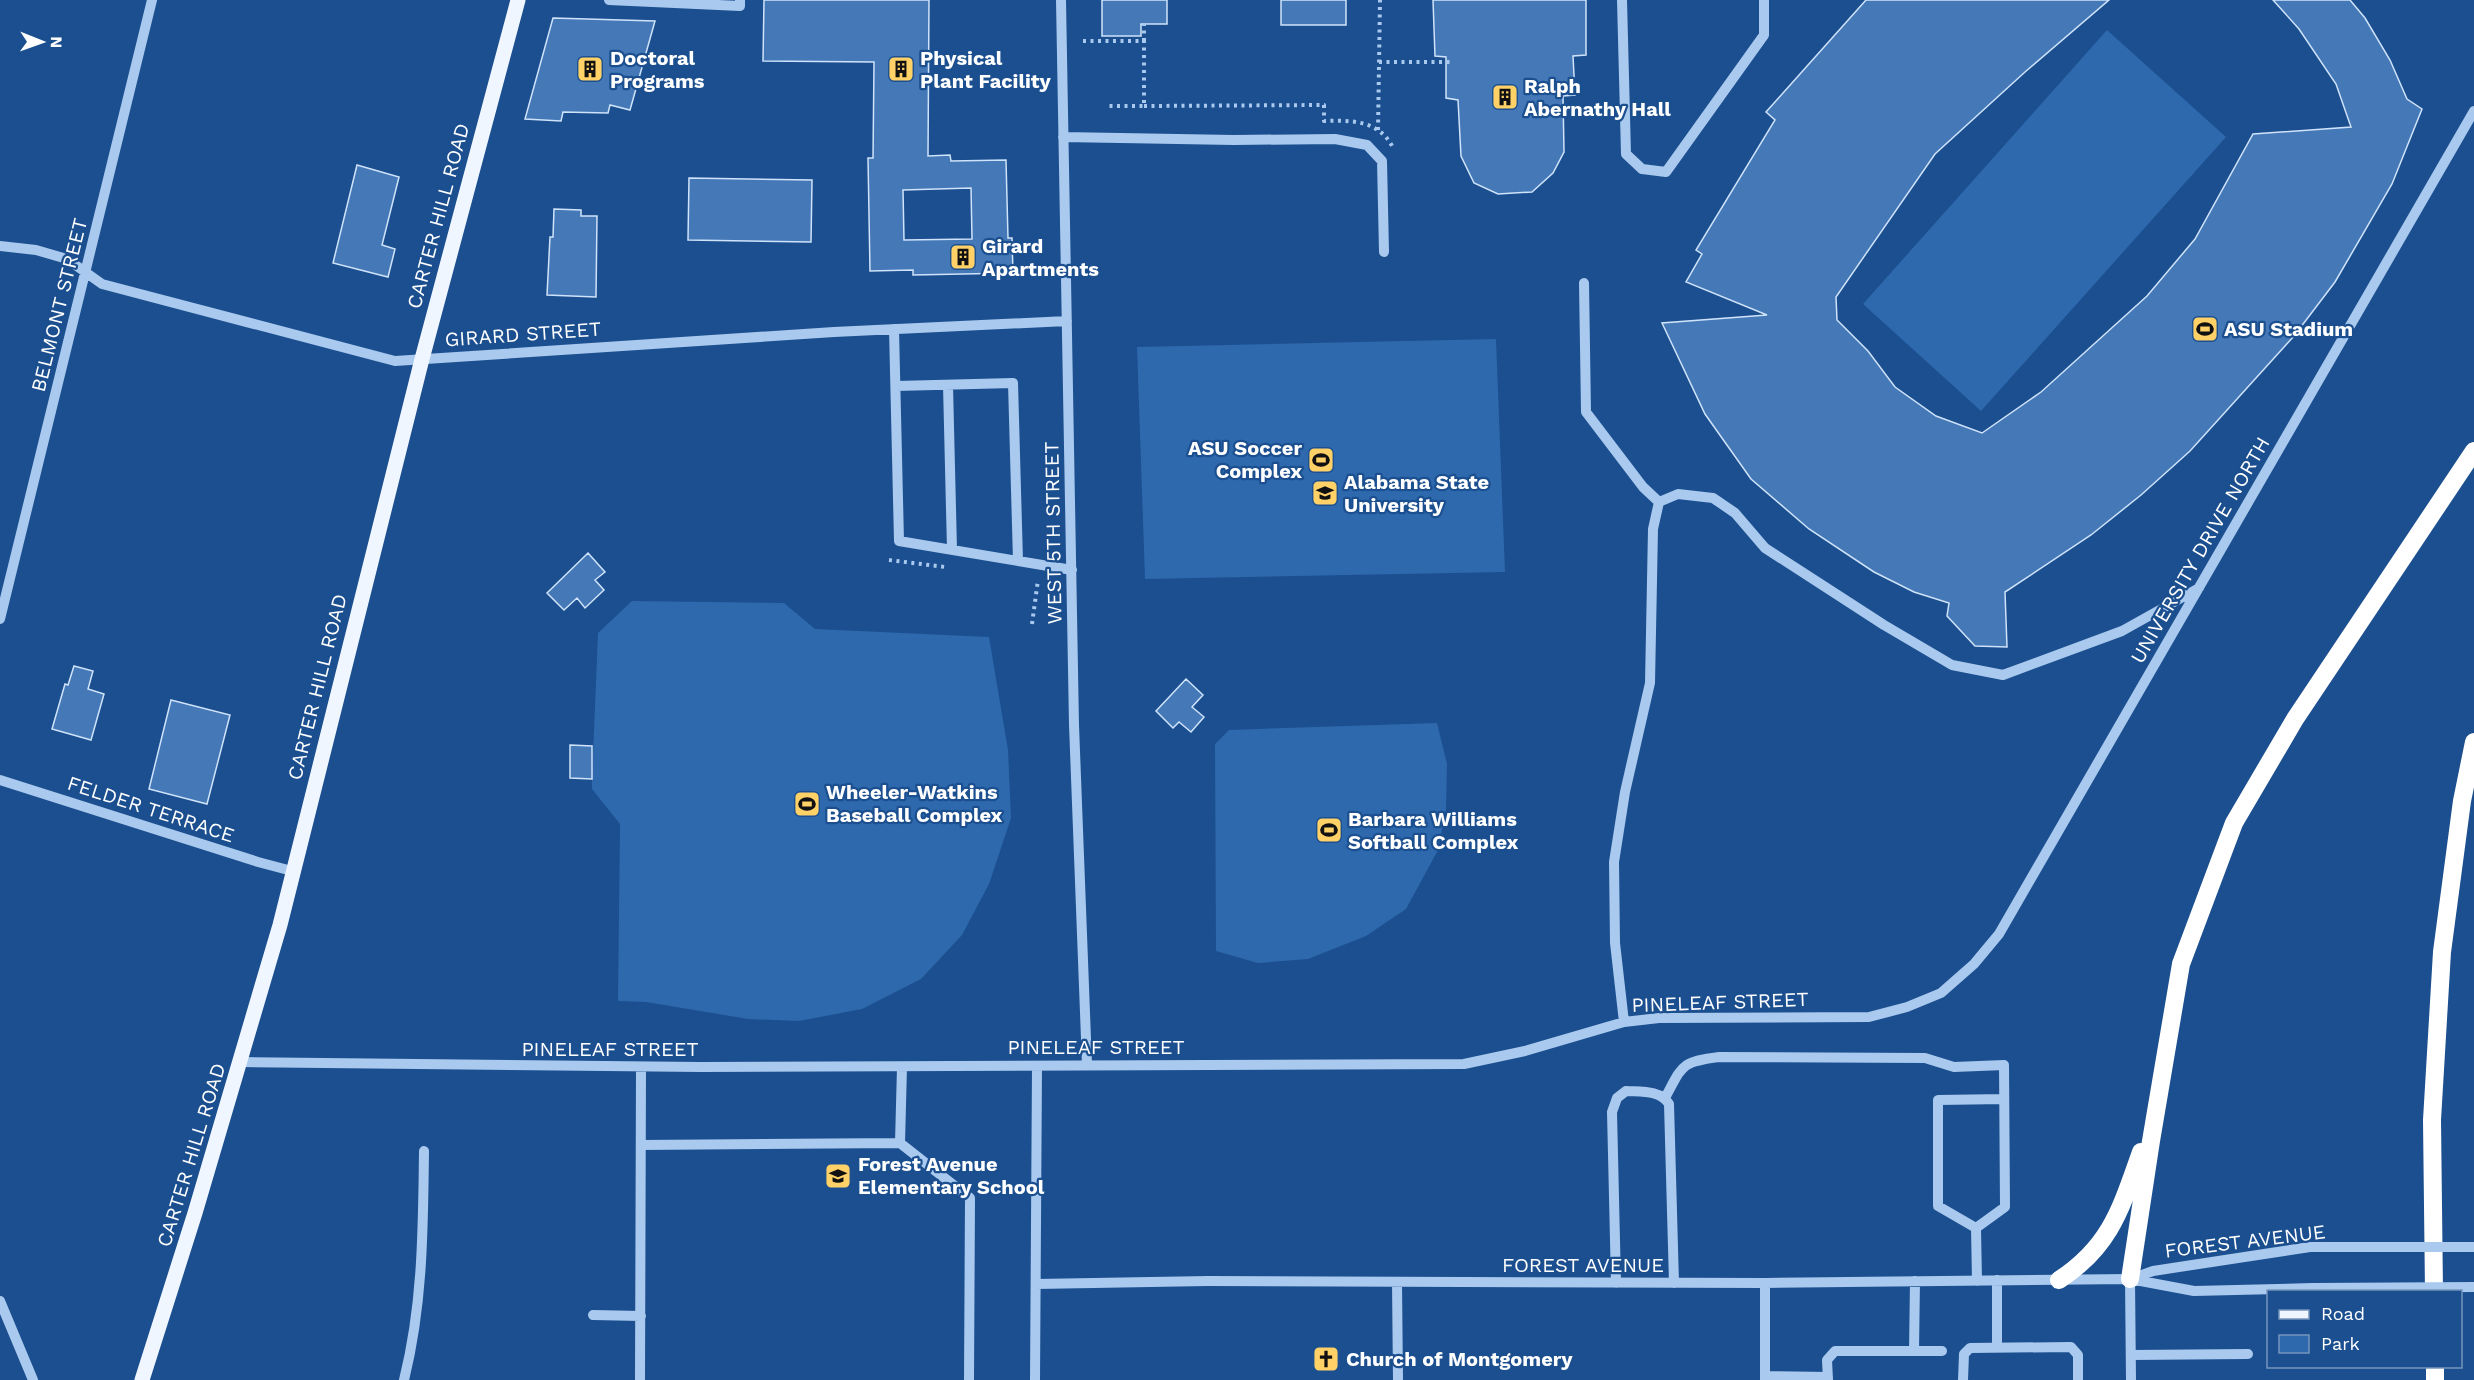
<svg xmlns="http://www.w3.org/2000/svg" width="2474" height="1380" viewBox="0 0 2474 1380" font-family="'Work Sans',sans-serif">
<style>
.green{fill:#2e69ad}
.building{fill:#4478b7;stroke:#cfe3fa;stroke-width:1.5;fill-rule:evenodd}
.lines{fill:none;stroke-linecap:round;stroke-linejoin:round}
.path{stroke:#a9c9ee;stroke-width:4;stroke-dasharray:3 4.5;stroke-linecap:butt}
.minor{stroke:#a9c9ee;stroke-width:10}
.major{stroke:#f0f6ff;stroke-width:15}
.highway{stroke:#fff;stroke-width:18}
.minor-bridge{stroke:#a9c9ee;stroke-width:10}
.labels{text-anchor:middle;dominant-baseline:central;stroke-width:4.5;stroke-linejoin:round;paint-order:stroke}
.poi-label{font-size:20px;font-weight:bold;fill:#fff;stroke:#1b4f8f;text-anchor:start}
.street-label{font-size:20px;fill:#fff;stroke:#1b4f8f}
</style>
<rect width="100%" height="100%" fill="#1b4f8f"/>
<path class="green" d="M2107,30l119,107 -245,274 -118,-107z
M1496,339l9,233 -360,7 -8,-232z
M632,601l152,2 31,26 174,8 19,113 3,68 -22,66 -27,51 -41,44 -59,30 -63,12 -51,-2 -102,-17 -28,-1 2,-177 -28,-35v-10l6,-146z
M1437,723l10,41 -1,46 -8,40 -32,59 -40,27 -58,23 -50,4 -42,-12 -1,-207 14,-14z"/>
<path class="building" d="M764,0h165l-1,156 22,-1 1,6 55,-1 2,78h4l1,35 -100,2v-5l-43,1 -2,-113h5l1,-96 -111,-1zM971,188l1,51 -68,1 -1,-50z
M1102,0h65v24h-26v12h-39z
M1281,0h65v25h-65z
M1433,0h153v55l-13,1 2,39 -12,1 1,56 -11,21 -21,19 -34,2 -24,-11 -13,-27 -3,-56 -12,-2v-41l-11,-1z
M1866,0h243l-84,72 -90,82 -99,143 1,23 31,31 27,36 41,29 46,17 59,-41 106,-96 48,-57 58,-105 98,-7 -15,-43 -37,-55 -26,-29h77l15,18 25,42 17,39 15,10 -30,75 -57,98 -41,54 -104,115 -49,44 -50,40 -86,57 2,55 -32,-1 -28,-30 2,-13 -35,-11 -40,-20 -65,-43 -58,-50 -46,-65 -43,-91 105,-8 -81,-33 16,-28 -6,-4 79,-130 -9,-8z
M553,18l102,3 -25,89 -20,-5 -2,8 -45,-1 -2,9 -36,-2z
M357,165l42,12 -17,68 13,4 -7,28 -55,-14z
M689,178l123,2 -1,62 -123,-2z
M554,209l27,1v6h16l-1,81 -49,-2 3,-58h3z
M588,553l17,19 -10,8 9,10 -19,18 -8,-10 -13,12 -17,-17z
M74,666l19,5 -5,18 16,5 -13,46 -39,-11 13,-45 3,1z
M1186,679l17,16 -11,12 12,10 -13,15 -12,-10 -6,6 -17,-17z
M171,700l59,15 -23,89 -58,-15z
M570,745l22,1v33l-22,-1z"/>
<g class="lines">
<path class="path" d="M1083,41h61v65h-35
M1144,41v-17
M1379,62h72
M1144,106l180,-1v16c26,-1 56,-1 69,27
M1378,130l2,-130
M889,560l56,7
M1032,624l6,-44"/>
<path class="minor" d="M609,0l131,6v-6
M1061,0l13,725 13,340
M1622,0l4,154 16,15 24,3 98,-137v-35
M1063,137l171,3 101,-1 32,6 15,16 2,91
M0,246l36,4 31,9 35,25 293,77 439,-29 233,-11
M1584,283l2,129 57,75 16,15
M894,329l5,212 173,29
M948,385l4,165
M896,386l117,-3 5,178
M0,619l152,-619
M0,780l258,82 34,9
M1624,1022l-9,-79 -1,-81 11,-70 25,-109 3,-154 6,-27 19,-8 35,4 22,15 30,35 119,77 68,40 51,10 119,-44 77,-43
M241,1062l460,5 763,-3 61,-13 99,-29 35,-4 210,-1 38,-10 34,-14 33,-29 25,-30 475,-823
M1665,1098c18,-33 15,-36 54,-41l206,1 29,9 50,-2 1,142 -29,21 1,53
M900,1143l2,-76
M641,1145l259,-2 70,55 -1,182
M1976,1228l-38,-22v-106l66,-1
M2130,1279l1,101
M2131,1279l22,-8 157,-24
M1397,1282l1,98
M1616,1283l-4,-171 5,-14 9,-7c16,1 34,-1 43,13l5,179
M1765,1283v97
M1036,1284l172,-3 557,2 365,-4 64,12 119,-3
M0,1301l33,79
M593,1315l48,1
M1997,1348v-68
M1914,1351h28
M2131,1355l117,-1
M1765,1376l63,1
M404,1380c19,-76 19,-151 20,-229
M640,1380l1,-313
M1035,1380l2,-314
M1828,1380l-1,-20 8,-9h79l1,-70
M1963,1380l1,-26 6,-6 101,-1 7,8v25"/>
<path class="major" d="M142,1380l53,-167 85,-288 142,-566 96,-359"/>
<path class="highway" d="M2130,1279l21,-138 30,-177 53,-141 61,-104 179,-268
M2059,1280c52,-34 62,-72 82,-128
M2434,1292l-2,-172 10,-168 20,-151 12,-59
M2435,1366v14"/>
<path class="minor-bridge" d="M2310,1247h164
M2313,1288l161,-1"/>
</g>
<defs>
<symbol id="building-square" viewBox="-11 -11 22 22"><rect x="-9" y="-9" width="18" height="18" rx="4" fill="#ffd166" stroke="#1b4f8f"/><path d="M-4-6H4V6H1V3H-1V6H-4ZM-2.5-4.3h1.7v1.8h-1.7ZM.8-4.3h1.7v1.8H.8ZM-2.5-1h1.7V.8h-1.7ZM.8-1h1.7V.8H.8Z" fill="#111"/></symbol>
<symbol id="stadium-square" viewBox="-11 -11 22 22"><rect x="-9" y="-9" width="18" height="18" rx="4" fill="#ffd166" stroke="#1b4f8f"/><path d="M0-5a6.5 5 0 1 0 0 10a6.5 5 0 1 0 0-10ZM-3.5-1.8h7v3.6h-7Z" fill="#111"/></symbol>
<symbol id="university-square" viewBox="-11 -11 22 22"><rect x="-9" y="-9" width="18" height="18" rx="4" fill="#ffd166" stroke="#1b4f8f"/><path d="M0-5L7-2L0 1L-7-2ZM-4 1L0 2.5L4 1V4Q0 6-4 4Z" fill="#111"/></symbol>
<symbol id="school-square" viewBox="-11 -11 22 22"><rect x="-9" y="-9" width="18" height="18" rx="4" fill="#ffd166" stroke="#1b4f8f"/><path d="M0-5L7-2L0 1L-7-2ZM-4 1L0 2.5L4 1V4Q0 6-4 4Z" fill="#111"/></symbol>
<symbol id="church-square" viewBox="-11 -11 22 22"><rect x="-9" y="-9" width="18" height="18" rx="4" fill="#ffd166" stroke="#1b4f8f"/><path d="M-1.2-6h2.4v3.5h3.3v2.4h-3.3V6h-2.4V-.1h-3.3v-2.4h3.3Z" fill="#111"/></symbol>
</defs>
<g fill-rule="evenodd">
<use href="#building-square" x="575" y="54" width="30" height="30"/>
<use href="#building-square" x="886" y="54" width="30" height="30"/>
<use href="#building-square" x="1490" y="82" width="30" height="30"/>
<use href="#building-square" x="948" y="242" width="30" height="30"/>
<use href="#stadium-square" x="2190" y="314" width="30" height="30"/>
<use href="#stadium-square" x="1306" y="445" width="30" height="30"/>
<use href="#university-square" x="1310" y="478" width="30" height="30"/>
<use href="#stadium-square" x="792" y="789" width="30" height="30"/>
<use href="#stadium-square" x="1314" y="815" width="30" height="30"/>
<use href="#school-square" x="823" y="1161" width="30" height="30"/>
<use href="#church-square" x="1311" y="1344" width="30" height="30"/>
</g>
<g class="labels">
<g class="poi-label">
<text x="610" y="58">Doctoral<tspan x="610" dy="23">Programs</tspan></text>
<text x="920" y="58">Physical<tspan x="920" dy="23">Plant Facility</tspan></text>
<text x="1524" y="86">Ralph<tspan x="1524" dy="23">Abernathy Hall</tspan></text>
<text x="982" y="246">Girard<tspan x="982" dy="23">Apartments</tspan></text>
<text x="2224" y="329">ASU Stadium</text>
<text x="1302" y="448" text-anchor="end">ASU Soccer<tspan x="1302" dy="23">Complex</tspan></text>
<text x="1344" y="482">Alabama State<tspan x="1344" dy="23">University</tspan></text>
<text x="826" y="792">Wheeler-Watkins<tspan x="826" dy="23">Baseball Complex</tspan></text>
<text x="1348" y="819">Barbara Williams<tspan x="1348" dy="23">Softball Complex</tspan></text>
<text x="858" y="1164">Forest Avenue<tspan x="858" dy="23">Elementary School</tspan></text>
<text x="1346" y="1359">Church of Montgomery</text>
</g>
<g class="street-label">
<text transform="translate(438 216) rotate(-75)">CARTER HILL ROAD</text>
<text transform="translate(59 305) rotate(-76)">BELMONT STREET</text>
<text transform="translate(523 334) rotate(-4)">GIRARD STREET</text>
<text transform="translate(1053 533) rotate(-91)">WEST 5TH STREET</text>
<text transform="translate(2200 550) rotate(-60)">UNIVERSITY DRIVE NORTH</text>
<text transform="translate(317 687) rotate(-76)">CARTER HILL ROAD</text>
<text transform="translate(151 809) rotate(18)">FELDER TERRACE</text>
<text transform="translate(1720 1002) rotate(-2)">PINELEAF STREET</text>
<text x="1096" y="1047">PINELEAF STREET</text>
<text x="610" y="1049">PINELEAF STREET</text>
<text transform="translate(191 1155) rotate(-73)">CARTER HILL ROAD</text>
<text transform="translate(2245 1241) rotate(-7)">FOREST AVENUE</text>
<text x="1583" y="1265">FOREST AVENUE</text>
</g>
</g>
<rect x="2267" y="1290" width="195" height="78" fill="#1b4f8f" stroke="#7695bc" stroke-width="1.5"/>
<rect x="2279" y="1310" width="30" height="9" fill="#f0f6ff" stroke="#7695bc" stroke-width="1.5"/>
<text x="2321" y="1320" font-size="18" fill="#ffffff">Road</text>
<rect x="2279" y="1335" width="30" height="18" fill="#2e69ad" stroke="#7695bc" stroke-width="1.5"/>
<text x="2321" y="1350" font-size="18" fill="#ffffff">Park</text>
<g transform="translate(42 42) rotate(91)" stroke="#1b4f8f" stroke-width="4.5" paint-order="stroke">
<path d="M0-4.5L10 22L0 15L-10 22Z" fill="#ffffff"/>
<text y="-9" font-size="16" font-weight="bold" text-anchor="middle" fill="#ffffff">N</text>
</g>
</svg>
